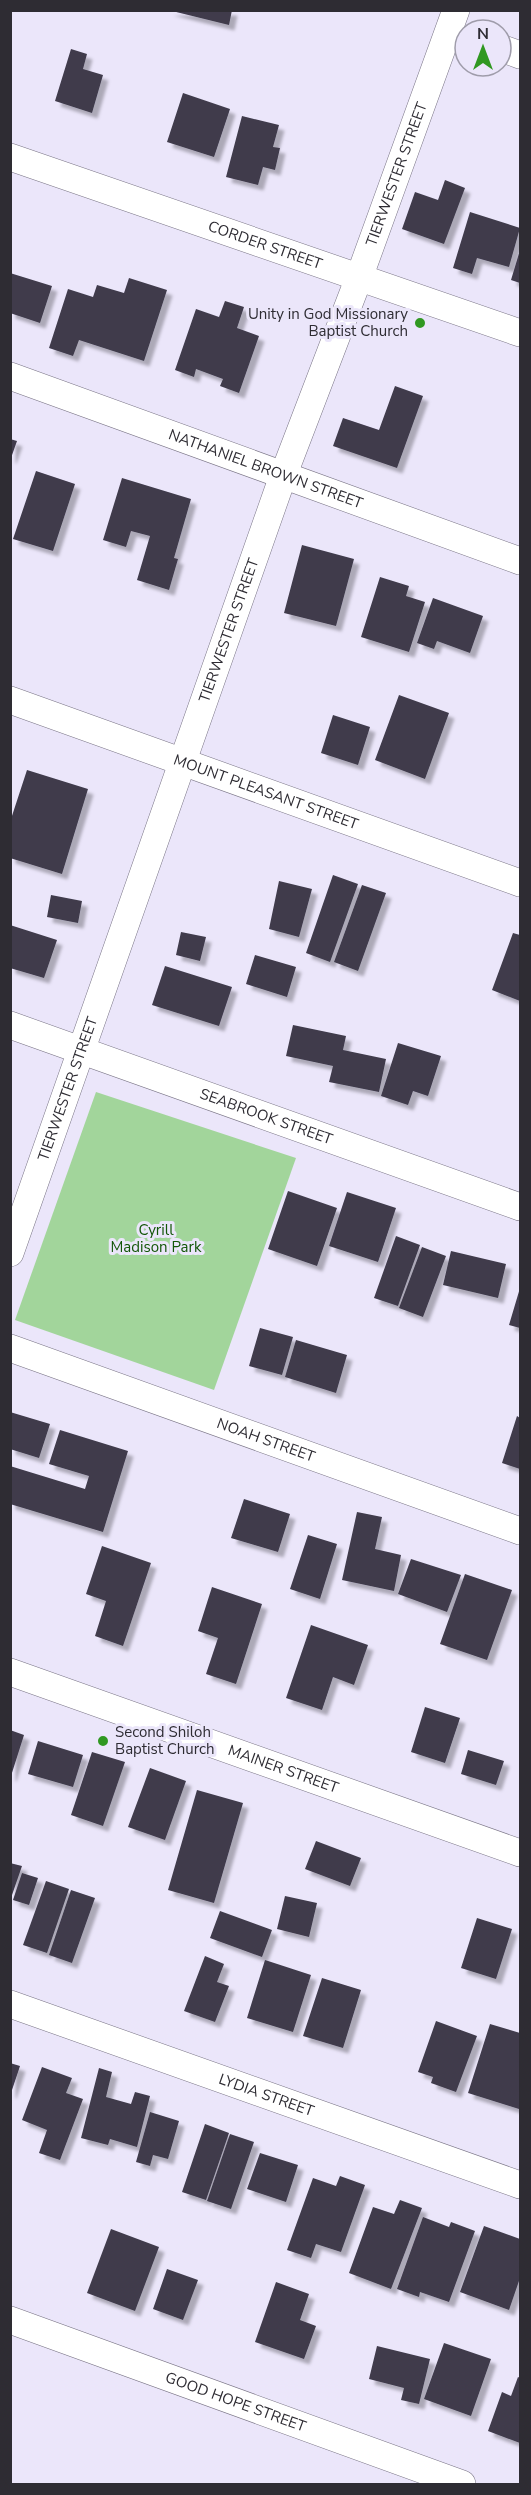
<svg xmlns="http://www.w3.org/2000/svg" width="531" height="2495" viewBox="0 0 531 2495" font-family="'Nunito Sans',sans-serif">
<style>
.green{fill:#a2d59b}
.building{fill:#3f3b4b;filter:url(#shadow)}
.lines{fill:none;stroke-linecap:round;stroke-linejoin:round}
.minor-casing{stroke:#7a7586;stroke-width:28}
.minor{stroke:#fff;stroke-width:27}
.poi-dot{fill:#309821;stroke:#ebe6fa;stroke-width:2}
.labels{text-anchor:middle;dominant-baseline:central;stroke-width:6;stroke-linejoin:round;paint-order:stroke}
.street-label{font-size:15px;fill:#2e2c33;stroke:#ebe6fa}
.poi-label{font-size:15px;fill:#2e2c33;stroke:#ebe6fa;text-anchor:end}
.park-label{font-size:15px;fill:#125607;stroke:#ebe6fa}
</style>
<defs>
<filter id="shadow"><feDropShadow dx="5.5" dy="5.5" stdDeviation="1.5" flood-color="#0004"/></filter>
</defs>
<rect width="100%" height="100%" fill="#ebe6fa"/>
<path class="green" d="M96,1092l200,66 -82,232 -199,-70z"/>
<path class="building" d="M168,10h64l-3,15z
M71,49l16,5 -4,15 20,6 -11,38 -37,-12z
M183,93l47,16 -16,48 -47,-15z
M242,116l37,9 -6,22 7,1 -5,22 -12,-3 -5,18 -32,-8z
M445,180l20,8 -21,56 -42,-15 13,-37 23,8z
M470,212l50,16 -11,39 -32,-9 -5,16 -19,-6z
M520,250v33l-9,-3z
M10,273l42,13 -12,37 -30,-10z
M129,278l38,12 -23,71 -65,-21 -6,16 -24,-8 19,-59 25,8 4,-12 27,8z
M225,301l19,6 -7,21 22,8 -20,57 -19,-7 3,-7 -27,-10 -2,8 -19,-7 21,-61 23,8z
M395,386l28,10 -26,72 -64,-22 10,-28 36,12z
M10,439l7,2 -6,17h-1z
M36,471l39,13 -22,67 -40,-12z
M122,478l69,21 -17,59 4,1 -9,31 -32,-10 13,-44 -19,-5 -5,16 -23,-7z
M302,545l52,14 -18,67 -52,-13z
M380,577l29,9 -3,10 19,6 -16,50 -48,-15z
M433,598l50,18 -13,37 -33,-12 -3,8 -17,-6z
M399,695l50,18 -24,66 -50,-19z
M333,715l37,12 -12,38 -37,-12z
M27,770l61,19 -26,85 -52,-16v-36z
M333,875l25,9 -28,78 -24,-9z
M279,881l33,8 -13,48 -30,-8z
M362,885l24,8 -28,78 -24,-9z
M51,895l31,6 -4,22 -31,-6z
M10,925l47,15 -13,38 -34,-10z
M181,932l25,5 -6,24 -24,-6z
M513,933l7,2v66l-28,-11z
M255,955l41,12 -9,30 -41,-13z
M165,966l67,21 -13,39 -67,-21z
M293,1025l53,11 -3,14 43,9 -7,33 -50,-10 4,-16 -47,-10z
M398,1043l43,13 -13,40 -15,-5 -5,14 -27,-9z
M288,1191l49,17 -20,58 -49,-17z
M347,1192l49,16 -18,54 -49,-16z
M396,1236l24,9 -22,61 -24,-8z
M422,1247l24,9 -23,61 -24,-9z
M451,1251l55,13 -8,34 -55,-13z
M520,1288v40l-11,-3z
M260,1328l33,9 -11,38 -33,-9z
M296,1340l51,15 -11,38 -51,-16z
M10,1412l40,12 -11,34 -29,-9z
M517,1416l3,2v51l-18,-6z
M60,1430l68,21 -25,81 -93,-28v-38l75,23 4,-13 -40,-12z
M244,1499l46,15 -12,38 -47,-14z
M357,1512l25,5 -7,32 26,6 -7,36 -52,-11z
M308,1535l29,9 -17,55 -30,-10z
M102,1546l49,17 -28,83 -28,-10 11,-35 -20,-7z
M411,1559l50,16 -14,37 -49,-18z
M465,1574l47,16 -25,70 -47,-16z
M212,1587l50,17 -26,80 -30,-10 12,-36 -20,-7z
M311,1625l57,20 -14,40 -21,-8 -11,33 -36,-12z
M425,1707l35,11 -15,45 -34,-11z
M10,1730l14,5 -13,41h-1z
M38,1741l45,14 -10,32 -45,-13z
M468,1750l36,11 -8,24 -35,-11z
M92,1752l33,10 -22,64 -32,-11z
M150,1768l36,13 -21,59 -37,-13z
M197,1790l46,13 -29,100 -46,-13z
M316,1841l45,17 -11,28 -45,-17z
M10,1863l12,3 -11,32h-1z
M22,1873l16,5 -9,27 -16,-5z
M46,1881l23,8 -22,64 -24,-8z
M71,1890l24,8 -23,65 -23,-8z
M285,1896l32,7 -8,34 -32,-8z
M220,1911l52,19 -10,27 -52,-19z
M477,1918l35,11 -16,50 -35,-11z
M205,1956l19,8 -7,18 12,4 -14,36 -31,-11z
M265,1960l46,15 -18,57 -46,-14z
M322,1978l39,12 -18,58 -40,-12z
M436,2021l41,15 -21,56 -25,-9 2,-6 -15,-5z
M490,2024l30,9 -1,76 -51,-16z
M10,2063l10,3 -9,27h-1z
M42,2067l30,11 -6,15 17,6 -23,61 -21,-7 8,-23 -25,-10z
M99,2068l13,4 -6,25 25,7 4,-12 15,4 -13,51 -27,-8 -2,6 -27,-7z
M150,2112l29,9 -11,38 -15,-4 -3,11 -14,-4z
M205,2124l24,9 -23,67 -24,-8z
M230,2134l24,8 -23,67 -24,-8z
M260,2153l38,12 -12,37 -39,-13z
M340,2176l25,9 -24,67 -25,-8 -5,14 -24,-8 26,-72 23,8z
M400,2200l22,8 -31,81 -42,-16 24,-66 21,7z
M423,2217l26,10 2,-5 24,9 -26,71 -29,-10 -1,5 -22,-8z
M484,2226l36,13v39l-11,32 -49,-18z
M111,2229l48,18 -24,64 -48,-18z
M167,2269l31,11 -15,40 -30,-11z
M276,2282l33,12 -9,26 16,6 -12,33 -49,-17z
M444,2343l47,16 -20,57 -47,-17z
M377,2346l53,13 -11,45 -18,-4 3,-12 -35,-9z
M518,2377l2,1v65l-32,-12 14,-39 9,4z"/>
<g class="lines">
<defs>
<g id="minor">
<path d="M501,48l19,7"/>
<path id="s1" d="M10,157l510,176"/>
<path id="s2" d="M10,376l510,185"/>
<path id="s3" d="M10,700l510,183"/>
<path id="s4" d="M10,1025l510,182"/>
<path id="s5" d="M10,1253l273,-777 77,-201 96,-265"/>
<path id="s6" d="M10,1348l510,183"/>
<path id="s7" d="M10,1672l510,181"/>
<path id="s8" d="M10,2004l510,181"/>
<path id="s9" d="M10,2320l452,164"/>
</g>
</defs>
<use href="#minor" class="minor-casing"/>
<use href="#minor" class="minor"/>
</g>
<g class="poi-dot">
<circle cx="420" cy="323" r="6"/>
<circle cx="103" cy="1741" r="6"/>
</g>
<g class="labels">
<g class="street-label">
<text stroke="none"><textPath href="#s5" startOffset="1146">TIERWESTER STREET</textPath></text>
<text stroke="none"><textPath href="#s1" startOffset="270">CORDER STREET</textPath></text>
<text stroke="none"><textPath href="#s2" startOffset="272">NATHANIEL BROWN STREET</textPath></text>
<text stroke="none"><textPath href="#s5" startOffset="660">TIERWESTER STREET</textPath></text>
<text stroke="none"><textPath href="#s3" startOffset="272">MOUNT PLEASANT STREET</textPath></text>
<text stroke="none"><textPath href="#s5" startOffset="174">TIERWESTER STREET</textPath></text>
<text stroke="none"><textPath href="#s4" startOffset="272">SEABROOK STREET</textPath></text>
<text stroke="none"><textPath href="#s6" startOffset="272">NOAH STREET</textPath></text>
<text stroke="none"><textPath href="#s7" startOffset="290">MAINER STREET</textPath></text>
<text stroke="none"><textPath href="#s8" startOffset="272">LYDIA STREET</textPath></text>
<text stroke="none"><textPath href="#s9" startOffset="240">GOOD HOPE STREET</textPath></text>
</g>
<g class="poi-label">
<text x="408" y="314">Unity in God Missionary<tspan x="408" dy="17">Baptist Church</tspan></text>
<text x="115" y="1732" text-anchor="start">Second Shiloh<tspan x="115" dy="17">Baptist Church</tspan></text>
</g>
<g class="park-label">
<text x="156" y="1230">Cyrill<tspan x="156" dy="17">Madison Park</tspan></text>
</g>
</g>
<rect width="531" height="2495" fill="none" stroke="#2e2c33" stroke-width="24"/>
<g transform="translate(483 48)"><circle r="28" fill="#ebe6fa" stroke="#9f9caa" stroke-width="1.5"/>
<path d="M0-4.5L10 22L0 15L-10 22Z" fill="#309821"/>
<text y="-9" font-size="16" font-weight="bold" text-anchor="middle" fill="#2e2c33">N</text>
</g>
</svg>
